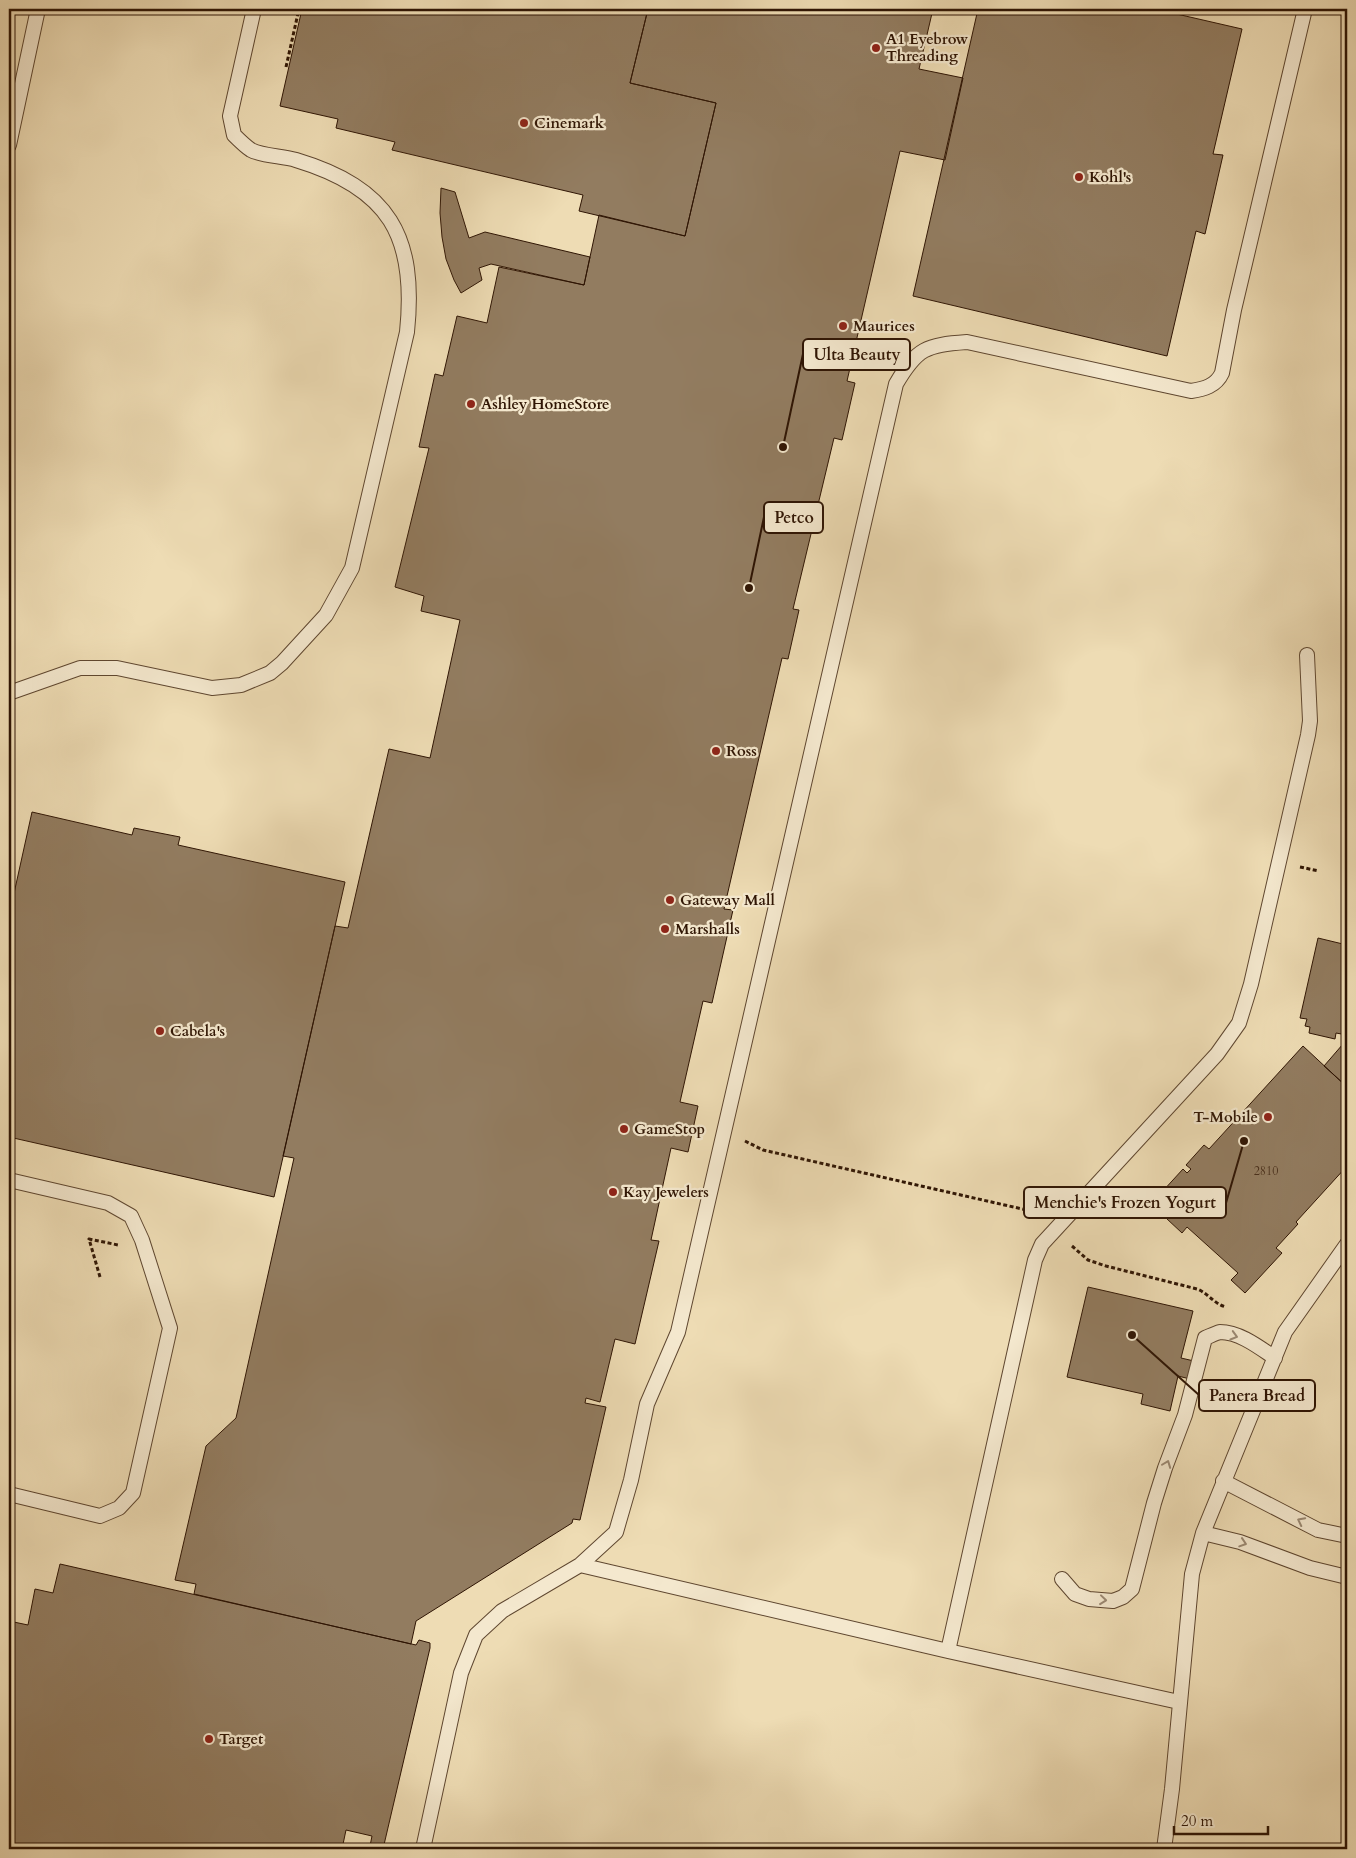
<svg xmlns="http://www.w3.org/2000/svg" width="1356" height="1858" viewBox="0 0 1356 1858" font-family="Cardo,serif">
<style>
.building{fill:#927c60;stroke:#2f1504}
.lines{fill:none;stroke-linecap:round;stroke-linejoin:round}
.service-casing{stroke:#5f4730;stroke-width:16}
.path{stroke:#2f1504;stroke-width:3;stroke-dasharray:4 2.5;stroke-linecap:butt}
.service{stroke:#f4e8ce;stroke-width:14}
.oneway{stroke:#9b8973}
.poi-dot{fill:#8f2418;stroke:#f4e8ce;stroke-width:2}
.labels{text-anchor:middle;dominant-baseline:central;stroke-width:4.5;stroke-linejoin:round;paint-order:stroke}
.number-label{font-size:12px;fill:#482f1b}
.poi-label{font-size:15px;font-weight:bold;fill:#2f1504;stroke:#f4e8ce;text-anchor:start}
.leader{fill:none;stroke:#2f1504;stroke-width:2}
.callout-dot{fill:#2f1504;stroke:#f4e8ce;stroke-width:2}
.callout{fill:#f4e8ce;stroke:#2f1504;stroke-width:2}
.callout-label{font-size:16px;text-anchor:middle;font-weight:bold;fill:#2f1504}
</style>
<rect width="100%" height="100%" fill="#eedcb4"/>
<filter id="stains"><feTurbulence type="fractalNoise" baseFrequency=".004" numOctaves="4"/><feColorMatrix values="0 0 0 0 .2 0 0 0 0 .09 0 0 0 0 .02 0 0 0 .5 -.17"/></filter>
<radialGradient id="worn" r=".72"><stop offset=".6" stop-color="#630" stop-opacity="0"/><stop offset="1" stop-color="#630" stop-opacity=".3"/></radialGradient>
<path class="building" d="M302,9h346l-18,74 86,20 -31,133 -106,-25 4,-16 -191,-45 3,-8 -59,-14 2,-9 -58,-13z
M648,9h285l-14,60 44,9 -18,82 -45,-9 -53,230 8,2 -13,57 -8,-2 -41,171 6,1 -11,49 -6,-1 -58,251 9,1 -21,93 -9,-2 -23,101 18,4 -10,46 -17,-4 -20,92 8,1 -24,103 -20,-5 -15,63 -14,-4 -1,5 21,4 -26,113 -7,-1 -1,4 -156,98 -5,23 -217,-50 2,-10 -21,-4 31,-134 30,-28 58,-260 -11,-2 52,-230 13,2 41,-179 41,9 30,-138 -39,-9 3,-15 -29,-9 34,-139 -10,-1 16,-73 8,2 14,-60 30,7 12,-56 85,18 15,-70 86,21 31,-133 -86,-20z
M978,9h177l87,20 -29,125 10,1 -18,79 -9,-3 -29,125 -254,-60z
M441,188l14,4 14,46 16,-6 105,25 -6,28 -93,-21 -12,4 3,12 -21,13 -7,-13 -8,-21 -4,-22 -2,-24z
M32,812l100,23 2,-7 46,9 -2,8 167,37 -71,315 -265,-60v-221z
M1318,938l29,7v90l-11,-2 -1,6 -26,-6 1,-6 -5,-1 2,-7 -7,-1z
M1346,1035h1v48l-2,2 -21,-19 19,-22z
M1303,1046l44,41v79l-51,56 2,2 -22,24 6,5 -37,40 -14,-13 7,-7 -51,-46 -5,6 -31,-29 32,-35 4,4 4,-4 -5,-4 18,-20 5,4z
M1088,1287l105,24 -12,47 13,3 -4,18 -12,-3 -8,35 -29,-7 2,-10 -76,-17z
M60,1564l356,81 3,-5 11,3v5l-47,201h-12l-1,-3 2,-10 -26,-6 -4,19h-333v-228l19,4 7,-36 18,4z"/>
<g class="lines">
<defs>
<path id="service" d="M9,145l29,-136
M9,693l71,-25h37l95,20 29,-3 29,-12 12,-10 44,-48 26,-47 55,-236c10,-96 -18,-144 -111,-172 -13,-4 -34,-4 -45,-10 -6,-4 -12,-10 -17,-15l-4,-19 24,-107
M9,1180l99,23 23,13 11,24 28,88 -37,165 -14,15 -19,8 -91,-22
M1223,1481l95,49 29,6
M1203,1533l37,9 70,26 37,9
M580,1565l368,86 231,51
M1062,1579l13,15 14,5 24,2 10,-4 9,-8 22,-86 11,-35 20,-53 20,-77c5,-2 11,-5 15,-6 20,0 40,16 55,26
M948,1651l87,-391 7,-16 175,-190 22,-31 12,-39 57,-249 2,-14 -3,-66
M423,1849l38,-176 15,-38 26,-24 78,-46 36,-33 15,-52 16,-76 31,-72 218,-948c21,-36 30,-39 71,-42l224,49c13,-2 25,-5 31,-18l12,-63 71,-301
M1164,1849l8,-60 20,-215 11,-41 82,-201 62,-88"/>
</defs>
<use href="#service" class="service-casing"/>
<path class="path" d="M286,67l13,-58 3,1
M1300,867l19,4
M745,1141l18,9 268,61 7,6
M1072,1246l16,14 18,6 91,23c11,4 17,15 29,18
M100,1277l-11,-38 29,6"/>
<use href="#service" class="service"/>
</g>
<defs><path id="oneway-chevron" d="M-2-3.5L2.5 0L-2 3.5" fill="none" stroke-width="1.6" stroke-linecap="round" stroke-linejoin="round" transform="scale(1.25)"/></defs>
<g class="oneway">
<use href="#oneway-chevron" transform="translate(1234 1336) rotate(16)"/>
<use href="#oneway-chevron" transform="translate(1167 1464) rotate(-69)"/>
<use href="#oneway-chevron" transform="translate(1301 1521) rotate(-153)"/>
<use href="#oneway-chevron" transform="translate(1243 1543) rotate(18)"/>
<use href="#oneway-chevron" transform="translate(1103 1600) rotate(6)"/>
</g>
<g class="poi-dot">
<circle cx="876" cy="48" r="5"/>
<circle cx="524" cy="123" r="5"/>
<circle cx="1079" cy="177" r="5"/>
<circle cx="843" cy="326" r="5"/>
<circle cx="471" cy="404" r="5"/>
<circle cx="716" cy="751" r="5"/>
<circle cx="670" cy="900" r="5"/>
<circle cx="665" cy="929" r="5"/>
<circle cx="160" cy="1031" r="5"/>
<circle cx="1268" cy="1117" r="5"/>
<circle cx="624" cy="1129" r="5"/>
<circle cx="613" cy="1192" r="5"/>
<circle cx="209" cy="1739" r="5"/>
</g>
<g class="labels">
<g class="number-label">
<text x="1266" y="1171">2810</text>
</g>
<g class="poi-label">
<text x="886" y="39">A1 Eyebrow<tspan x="886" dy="17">Threading</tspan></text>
<text x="534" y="123">Cinemark</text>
<text x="1089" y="177">Kohl's</text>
<text x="853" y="326">Maurices</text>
<text x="481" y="404">Ashley HomeStore</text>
<text x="726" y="751">Ross</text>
<text x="680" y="900">Gateway Mall</text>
<text x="675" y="929">Marshalls</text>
<text x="170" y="1031">Cabela's</text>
<text x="1258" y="1117" text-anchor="end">T-Mobile</text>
<text x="634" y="1129">GameStop</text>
<text x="623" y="1192">Kay Jewelers</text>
<text x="219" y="1739">Target</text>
</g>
</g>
<path class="leader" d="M783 447L803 354M749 588L764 517M1244 1141L1226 1203M1132 1335L1199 1395"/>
<g class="callout-dot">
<circle cx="783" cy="447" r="5"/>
<circle cx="749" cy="588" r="5"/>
<circle cx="1244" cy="1141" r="5"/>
<circle cx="1132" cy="1335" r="5"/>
</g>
<g class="callout">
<rect x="803" y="339" width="107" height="31" rx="5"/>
<rect x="764" y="502" width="59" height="31" rx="5"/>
<rect x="1024" y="1187" width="202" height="31" rx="5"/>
<rect x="1199" y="1380" width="116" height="31" rx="5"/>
</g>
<g class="callout-label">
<text x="857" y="360">Ulta Beauty</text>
<text x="794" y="523">Petco</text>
<text x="1125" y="1208">Menchie's Frozen Yogurt</text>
<text x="1257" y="1401">Panera Bread</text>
</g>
<rect width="1356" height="1858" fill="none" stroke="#eedcb4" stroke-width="30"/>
<rect x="10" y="10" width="1336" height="1838" fill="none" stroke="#2f1504" stroke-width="2.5"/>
<rect x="15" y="15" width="1326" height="1828" fill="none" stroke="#2f1504"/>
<path d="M1174 1826v8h94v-8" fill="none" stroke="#2f1504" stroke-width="2.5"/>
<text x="1181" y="1826" font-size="15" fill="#2f1504" stroke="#f4e8ce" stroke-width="4" paint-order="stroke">20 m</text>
<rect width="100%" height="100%" filter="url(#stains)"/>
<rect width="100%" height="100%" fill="url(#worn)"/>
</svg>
